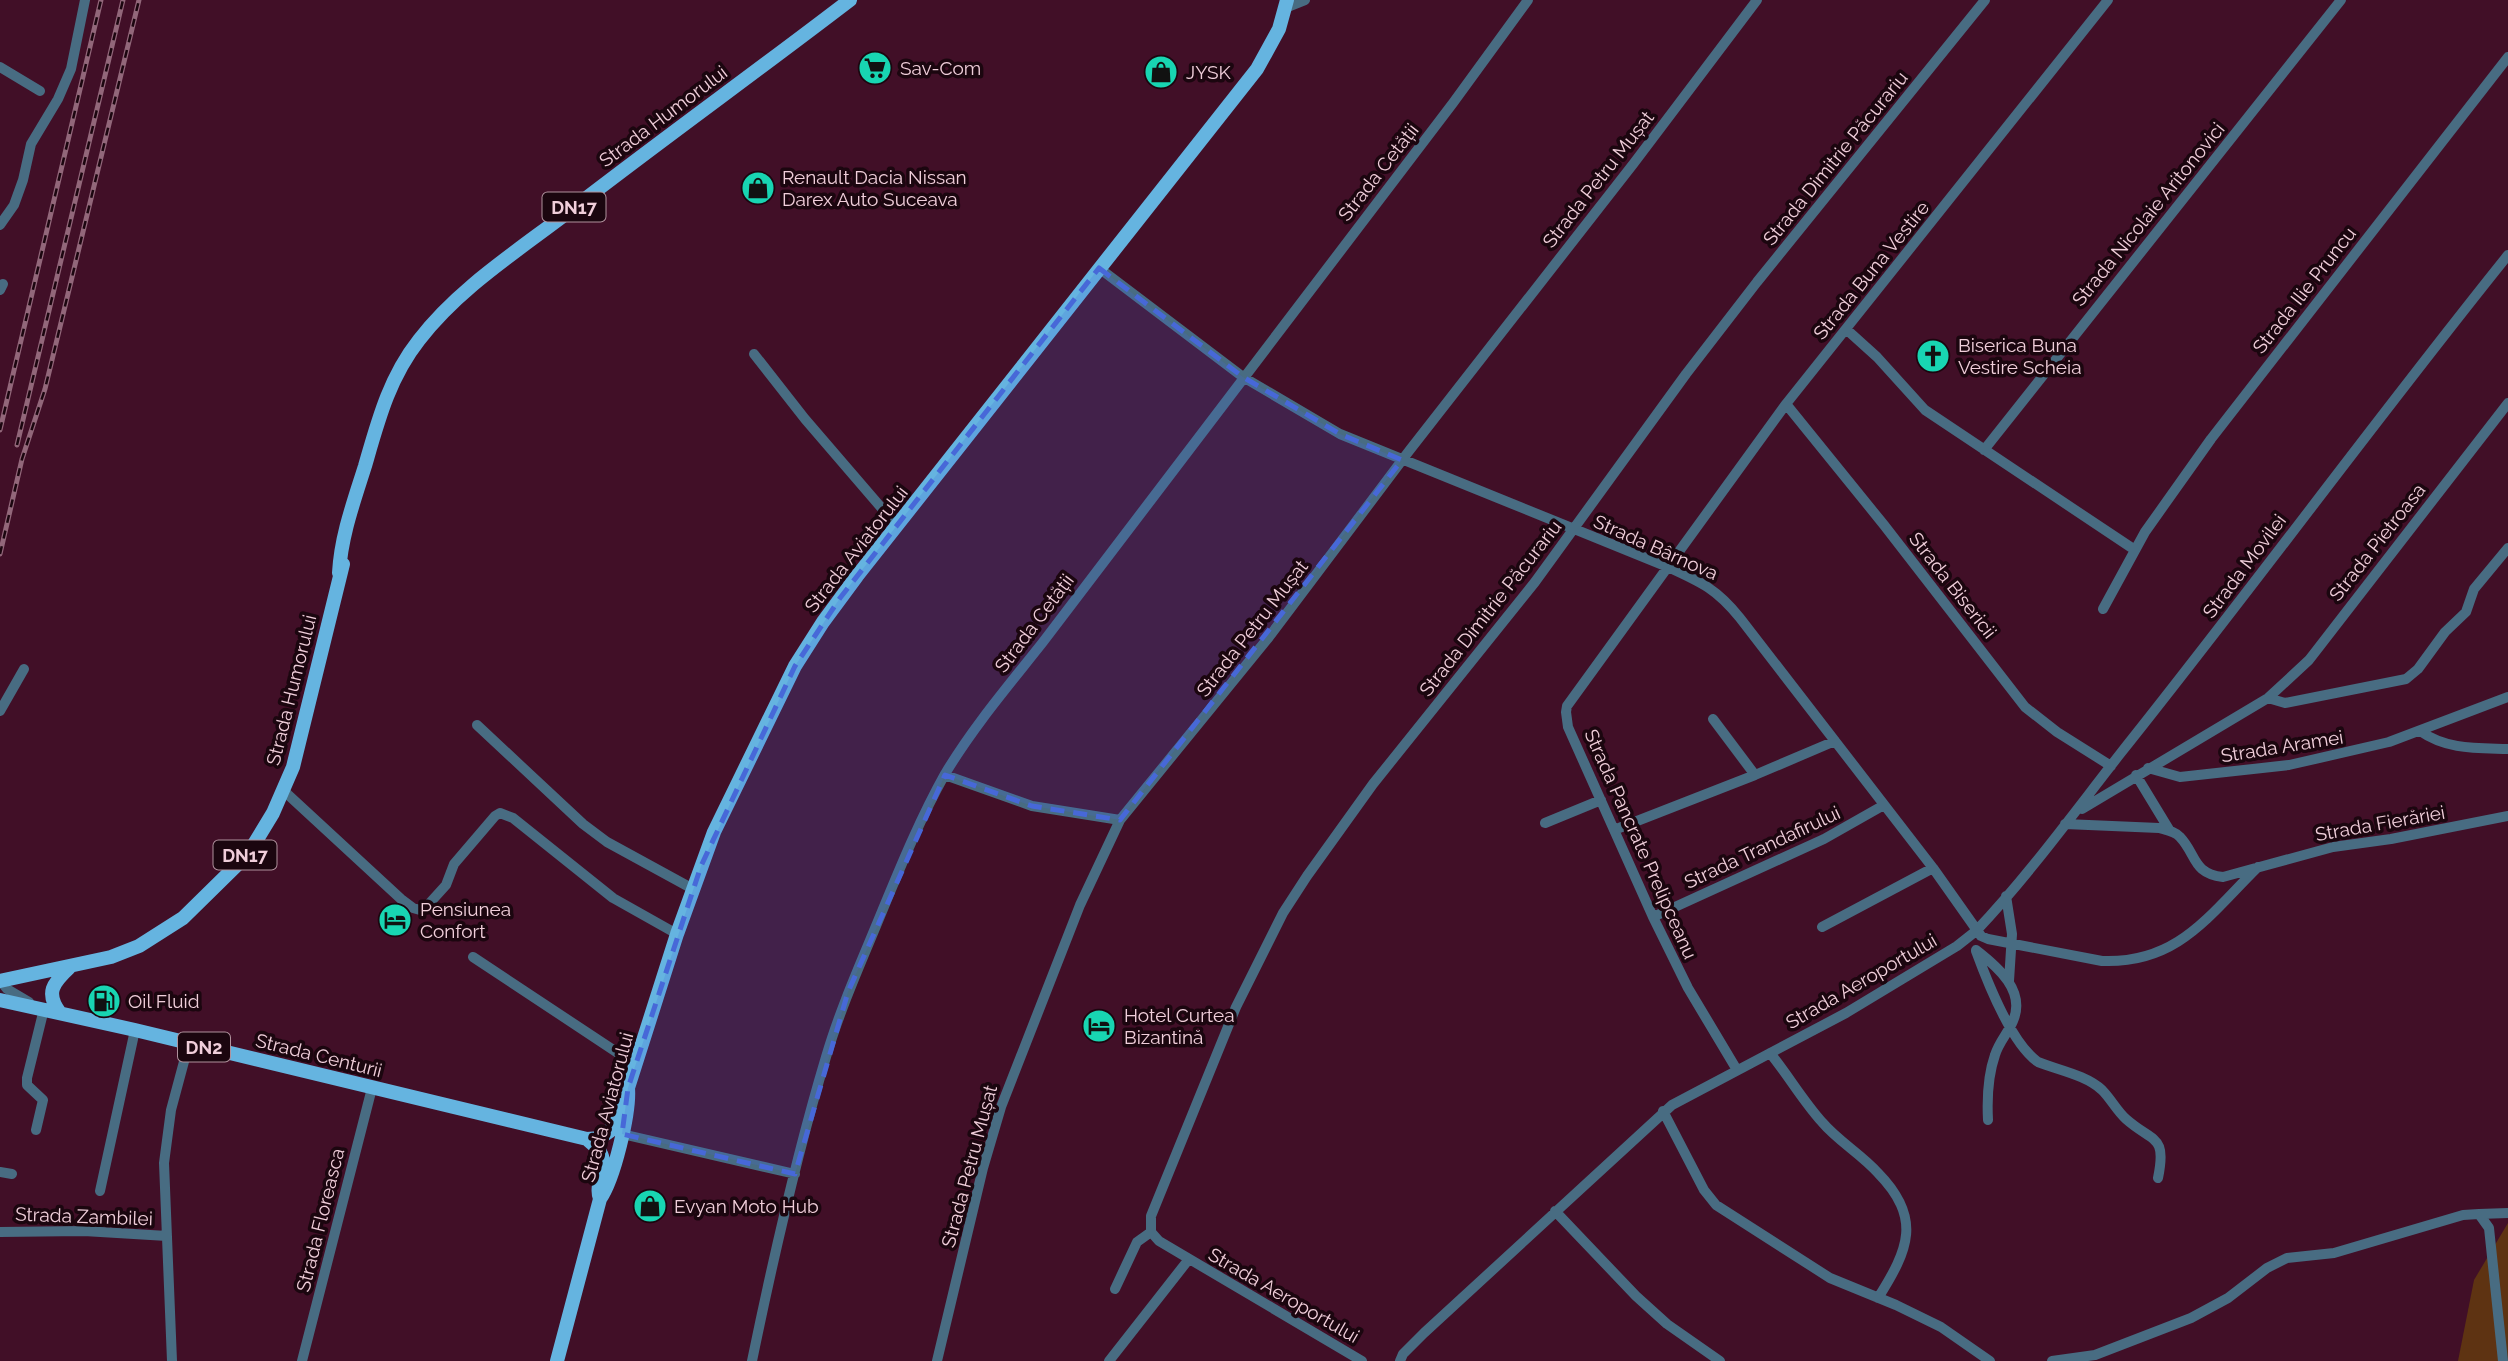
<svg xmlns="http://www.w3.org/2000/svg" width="2508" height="1361" viewBox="0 0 2508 1361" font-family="Raleway,sans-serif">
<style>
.green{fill:#5e3312}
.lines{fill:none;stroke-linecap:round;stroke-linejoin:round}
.minor{stroke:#486c82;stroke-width:10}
.primary{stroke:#65b4e0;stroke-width:14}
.rail-casing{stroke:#92677a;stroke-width:5}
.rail{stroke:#1b060f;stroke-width:2.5;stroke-dasharray:8;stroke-linecap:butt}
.marked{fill:#4768d8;fill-opacity:0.2;stroke:#4768d8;stroke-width:5;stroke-dasharray:14 9;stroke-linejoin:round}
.labels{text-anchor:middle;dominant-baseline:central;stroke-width:7;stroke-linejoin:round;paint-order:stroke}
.shield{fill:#1b060f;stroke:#b0929d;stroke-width:2}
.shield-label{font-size:18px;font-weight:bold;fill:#f0ceda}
.poi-label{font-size:19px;fill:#f0ceda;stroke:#1b060f;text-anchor:start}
.street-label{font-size:19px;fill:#f0ceda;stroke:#1b060f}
</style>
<rect width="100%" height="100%" fill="#410f27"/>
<path class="green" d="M2508,1223v138h-50l16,-81z"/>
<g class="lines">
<path class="minor" d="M1285,8l20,-8
M0,67l40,24
M0,225l14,-20 9,-25 8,-36 27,-45 13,-30 14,-69
M1099,268l144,109 97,57 328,133c33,15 49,22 72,51l193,250 48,68 7,3 114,22c76,3 107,-46 156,-94
M0,290l3,-6
M1846,329l31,28 48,53 210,140
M754,354l51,65 92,107
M1786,404l98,121 141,182 32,25 54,34
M1984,450l357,-450
M2103,609l42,-77 66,-93 297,-382
M2268,698l17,5 121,-24 12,-10 27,-37 21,-20 8,-23 34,-41
M0,711l24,-42
M1713,719l42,56
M477,725l106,99 24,18 86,47
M2420,731c27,19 57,17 88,18
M2148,768l32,9 109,-12 100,-23 119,-45
M945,775l87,31 88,14
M2136,775l34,56
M284,791l117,108 12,9 7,2 7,-4 19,-21 8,-21 41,-48 5,-3 13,5 100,80 64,36
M2082,809l186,-111 41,-38 199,-257
M1545,823l56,-23
M2065,824l94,4c7,2 16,3 21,9 17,18 12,36 43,40l110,-30 58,-8 117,-23
M1614,830l141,-55 80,-34
M2006,896l6,38 -3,47
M1653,917l171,-78 60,-34
M1822,927l111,-59
M1976,950c22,17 50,41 37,71 -5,12 -14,21 -18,34 -7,20 -8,45 -7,65
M1976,951c11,30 36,93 62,111 20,8 48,13 64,28 9,9 15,21 24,29 27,24 41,15 32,59
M473,957l163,108
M0,980l7,9 22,13
M1770,1053c18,22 33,48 52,69 16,19 39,32 56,51 44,45 31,76 0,125
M1737,1070l-49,-82 -35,-71 -85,-190 -2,-15 1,-6 219,-302 322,-404
M1663,1111l41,79 12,15 114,73 66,27 45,22 49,34
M36,1130l7,-30 -16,-15v-7l17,-69
M622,1134l173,40
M0,1172l12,2
M100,1191l35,-161
M1555,1211l81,85 31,28 53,37
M2479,1214l29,-1
M0,1232l84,-1 83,5
M1151,1232v-16l85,-209 47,-94 24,-37 66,-92 162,-202 151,-208 71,-92 228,-282
M1151,1232l8,9 203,120
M1115,1289l22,-47 14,-10
M172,1361l-8,-198 7,-53 18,-67
M302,1361l70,-273
M752,1361c21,-102 44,-204 74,-304 15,-51 37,-99 57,-148 19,-46 38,-92 62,-135 28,-47 64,-89 98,-132l410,-539 75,-103
M937,1361l46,-193 18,-61 79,-202 40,-85 149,-183 140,-186 225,-288 123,-163
M1109,1361l80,-102
M1400,1361l3,-7 21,-21 248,-228 174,-92 111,-67 19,-15c52,-55 97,-117 144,-177 132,-165 256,-335 388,-499
M2052,1361l43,-6 96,-37 37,-20 39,-30 20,-10 47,-5 129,-38 16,-1 10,14 14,133"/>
<path class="primary" d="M339,573c2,-37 15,-72 26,-107 13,-45 24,-88 54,-126 39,-51 97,-88 148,-127 93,-72 189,-141 283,-213
M0,981l111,-24 28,-11 44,-28 55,-54 15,-18 20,-33 20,-46 50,-203
M0,1000l135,30 452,109 13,-1 10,-7 10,-26
M60,1013c-15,-20 -7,-30 9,-45
M587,1139c4,4 10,8 13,13 9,14 -6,32 0,47
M557,1361l43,-162c14,-20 30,-86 28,-111l49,-154 37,-102 81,-166 28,-44 34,-46 400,-507 22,-40 8,-29"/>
<defs>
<path id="rail" d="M0,430l101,-430
M17,445l106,-445
M0,554l22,-95 23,-70 94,-389"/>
</defs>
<use href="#rail" class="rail-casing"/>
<use href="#rail" class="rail"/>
</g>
<path class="marked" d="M1099,268l144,109 97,57 62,26 -282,360 -88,-14 -87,-31 -97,217 -53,182 -173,-40 6,-46 73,-222 94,-200 45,-68z"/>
<defs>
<symbol id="supermarket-disc" viewBox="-11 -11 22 22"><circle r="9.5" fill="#18d5b2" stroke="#1b060f"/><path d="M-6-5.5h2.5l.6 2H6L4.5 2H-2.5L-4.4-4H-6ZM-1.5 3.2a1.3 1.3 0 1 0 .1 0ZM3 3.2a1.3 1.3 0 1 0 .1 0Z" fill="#111"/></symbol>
<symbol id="shop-disc" viewBox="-11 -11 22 22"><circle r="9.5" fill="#18d5b2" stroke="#1b060f"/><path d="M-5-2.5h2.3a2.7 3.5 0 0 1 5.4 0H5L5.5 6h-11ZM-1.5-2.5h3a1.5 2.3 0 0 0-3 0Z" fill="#111"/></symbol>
<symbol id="church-disc" viewBox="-11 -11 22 22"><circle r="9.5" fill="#18d5b2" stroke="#1b060f"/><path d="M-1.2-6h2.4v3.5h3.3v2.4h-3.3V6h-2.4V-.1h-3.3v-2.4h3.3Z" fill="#111"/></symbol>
<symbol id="hotel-disc" viewBox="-11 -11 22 22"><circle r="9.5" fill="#18d5b2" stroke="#1b060f"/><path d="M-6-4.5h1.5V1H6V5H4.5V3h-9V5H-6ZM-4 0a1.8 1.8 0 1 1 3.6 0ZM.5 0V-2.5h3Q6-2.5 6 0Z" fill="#111"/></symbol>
<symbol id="fuel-disc" viewBox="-11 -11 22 22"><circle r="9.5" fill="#18d5b2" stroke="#1b060f"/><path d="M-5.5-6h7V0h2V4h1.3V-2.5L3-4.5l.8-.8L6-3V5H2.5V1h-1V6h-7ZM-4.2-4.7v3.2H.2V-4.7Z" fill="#111"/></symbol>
</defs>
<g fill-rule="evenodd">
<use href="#supermarket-disc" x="856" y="49" width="38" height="38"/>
<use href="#shop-disc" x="1142" y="53" width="38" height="38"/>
<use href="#shop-disc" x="739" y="169" width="38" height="38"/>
<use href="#church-disc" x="1914" y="337" width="38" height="38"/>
<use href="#hotel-disc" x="376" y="901" width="38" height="38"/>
<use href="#fuel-disc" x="85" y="982" width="38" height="38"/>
<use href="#hotel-disc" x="1080" y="1007" width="38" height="38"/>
<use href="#shop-disc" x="631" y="1187" width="38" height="38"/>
</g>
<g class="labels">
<g class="shield">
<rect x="542.5" y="192.5" width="63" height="29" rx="5"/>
<rect x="213.5" y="840.5" width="63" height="29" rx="5"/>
<rect x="178" y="1032.5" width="52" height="29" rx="5"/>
</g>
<g class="shield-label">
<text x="574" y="207">DN17</text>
<text x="245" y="855">DN17</text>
<text x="204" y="1047">DN2</text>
</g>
<g class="poi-label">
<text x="900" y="68">Sav-Com</text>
<text x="1186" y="72">JYSK</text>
<text x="782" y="177">Renault Dacia Nissan<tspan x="782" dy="22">Darex Auto Suceava</tspan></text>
<text x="1958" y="345">Biserica Buna<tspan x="1958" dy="22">Vestire Scheia</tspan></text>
<text x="420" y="909">Pensiunea<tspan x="420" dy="22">Confort</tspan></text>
<text x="128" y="1001">Oil Fluid</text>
<text x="1124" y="1015">Hotel Curtea<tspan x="1124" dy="22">Bizantină</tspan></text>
<text x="674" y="1206">Evyan Moto Hub</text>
</g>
<g class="street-label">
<text transform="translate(663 116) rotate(-37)">Strada Humorului</text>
<text transform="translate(1835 158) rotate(-51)">Strada Dimitrie Păcurariu</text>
<text transform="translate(1378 172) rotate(-52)">Strada Cetății</text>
<text transform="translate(1598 179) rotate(-52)">Strada Petru Mușat</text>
<text transform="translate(2148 214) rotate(-51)">Strada Nicolaie Aritonovici</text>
<text transform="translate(1871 270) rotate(-51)">Strada Buna Vestire</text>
<text transform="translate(2304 290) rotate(-52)">Strada Ilie Pruncu</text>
<text transform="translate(2377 542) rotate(-52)">Strada Pietroasa</text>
<text transform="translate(1656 547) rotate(24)">Strada Bârnova</text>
<text transform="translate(856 549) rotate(-52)">Strada Aviatorului</text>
<text transform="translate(2244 566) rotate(-53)">Strada Movilei</text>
<text transform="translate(1953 585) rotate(52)">Strada Bisericii</text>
<text transform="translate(1490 608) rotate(-52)">Strada Dimitrie Păcurariu</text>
<text transform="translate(1034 623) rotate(-53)">Strada Cetății</text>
<text transform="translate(1252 628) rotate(-52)">Strada Petru Mușat</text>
<text transform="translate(291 690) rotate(-76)">Strada Humorului</text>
<text transform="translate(2282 746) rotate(-9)">Strada Aramei</text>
<text transform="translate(2380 823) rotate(-10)">Strada Fierăriei</text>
<text transform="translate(1641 844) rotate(66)">Strada Pancrate Prelipceanu</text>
<text transform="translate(1762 847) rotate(-25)">Strada Trandafirului</text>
<text transform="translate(1861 981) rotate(-30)">Strada Aeroportului</text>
<text transform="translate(319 1055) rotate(14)">Strada Centurii</text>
<text transform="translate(607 1107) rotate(-75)">Strada Aviatorului</text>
<text transform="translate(969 1166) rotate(-75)">Strada Petru Mușat</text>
<text transform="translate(84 1216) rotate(2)">Strada Zambilei</text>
<text transform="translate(320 1220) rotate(-76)">Strada Floreasca</text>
<text transform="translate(1284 1295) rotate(30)">Strada Aeroportului</text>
</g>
</g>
</svg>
